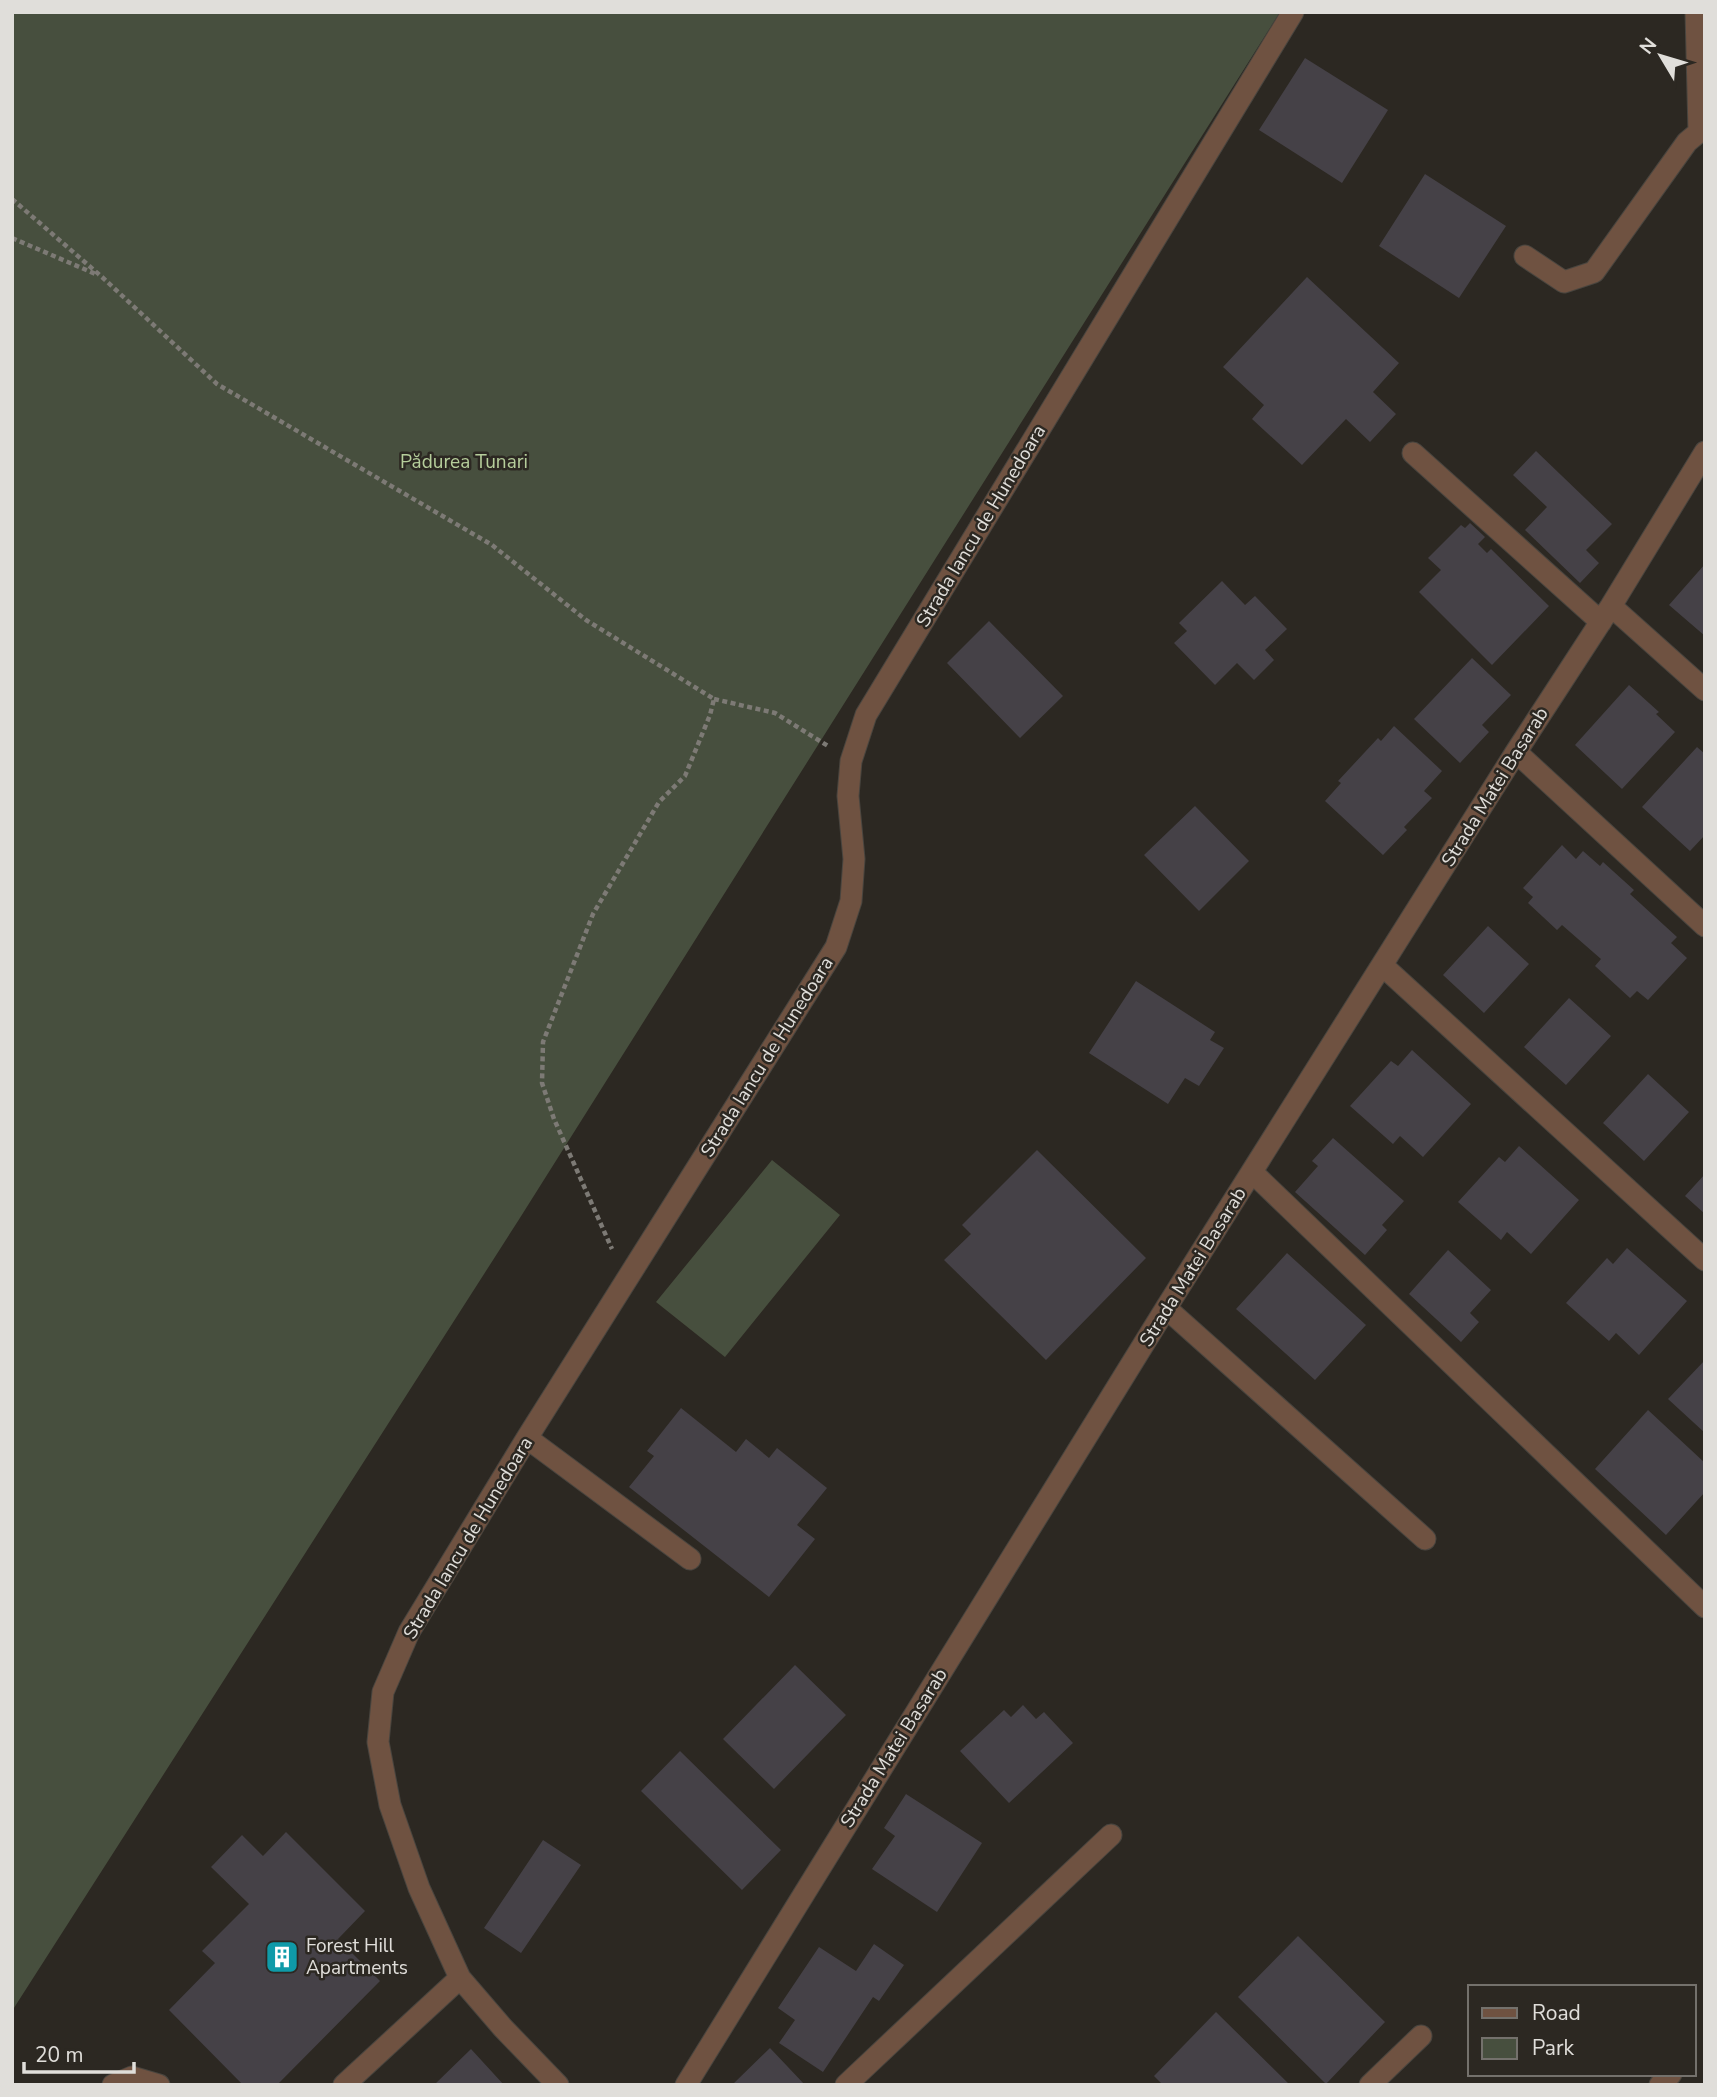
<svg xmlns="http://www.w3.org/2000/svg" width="1717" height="2097" viewBox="0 0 1717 2097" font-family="'Nunito Sans',sans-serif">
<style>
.green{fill:#474f3e}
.building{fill:#454147}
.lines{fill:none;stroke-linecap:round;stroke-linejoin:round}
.minor-casing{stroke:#49453f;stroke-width:23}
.path{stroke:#7d7a75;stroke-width:4.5;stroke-dasharray:5 3.5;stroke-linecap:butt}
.minor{stroke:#6f5241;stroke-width:21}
.labels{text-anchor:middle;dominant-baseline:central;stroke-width:5;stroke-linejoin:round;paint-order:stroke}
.park-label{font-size:19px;fill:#b6ce9b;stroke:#2c2822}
.street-label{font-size:19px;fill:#e0deda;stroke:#2c2822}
.poi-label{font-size:19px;fill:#e0deda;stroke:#2c2822;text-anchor:start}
</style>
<rect width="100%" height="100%" fill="#2c2822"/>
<path class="green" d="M12,12h1268l-762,1209 -506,790z
M772,1160l68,55 -115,142 -69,-55z"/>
<path class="building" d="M1305,58l83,52 -46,73 -83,-53z
M1425,174l81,52 -47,72 -80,-52z
M1307,277l92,86 -26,29 23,22 -26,28 -24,-23 -44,46 -50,-46 12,-14 -41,-38z
M1536,451l76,73 -26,26 13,13 -19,20 -55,-53 22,-23 -34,-32z
M1470,523l15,14 -7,7 9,9 4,-4 58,57 -57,59 -73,-73 22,-22 -13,-12 33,-33 4,3z
M1705,564v72l-36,-31z
M1222,581l23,24 10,-9 32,33 -22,21 9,10 -20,20 -17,-17 -22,22 -41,-42 13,-12 -8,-8z
M989,621l74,75 -43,42 -73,-75z
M1472,658l39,37 -29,30 7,7 -29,31 -46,-44z
M1629,685l30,27 -3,2 19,18 -53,57 -47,-44z
M1394,726l48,45 -18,20 8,7 -28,29 3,3 -24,25 -58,-54 16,-18 -3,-2 40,-43 3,3z
M1697,747l8,7v81l-15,16 -48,-44z
M1195,806l54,55 -50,50 -55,-56z
M1562,845l14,14 7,-8 17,15 3,-4 31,28 -4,4 47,43 -6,6 16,15 -39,42 -11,-9 -7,7 -35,-32 6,-7 -39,-34 -5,5 -29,-27 5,-6 -10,-9z
M1488,926l41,38 -45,49 -41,-38z
M1136,981l79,51 -5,8 14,8 -25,38 -14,-8 -17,26 -79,-51z
M1569,998l42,38 -45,49 -42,-38z
M1412,1050l59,54 -48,53 -23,-21 -7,8 -43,-38 41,-45 7,5z
M1648,1074l41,38 -45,49 -41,-38z
M1333,1138l71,63 -22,24 5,5 -22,25 -70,-63 23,-26 -6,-5z
M1519,1146l60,54 -48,54 -24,-22 -6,8 -43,-38 41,-45 6,5z
M1037,1150l109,108 -100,102 -102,-100 27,-26 -9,-9z
M1705,1174v40l-20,-18z
M1627,1248l60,53 -48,54 -23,-22 -7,8 -43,-38 41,-45 6,6z
M1448,1250l43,40 -21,23 9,9 -18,20 -52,-48z
M1287,1253l79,72 -51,55 -79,-71z
M1705,1360v73l-37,-34z
M681,1408l55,44 10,-13 23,19 8,-10 50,40 -30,37 18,14 -46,58 -140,-110 25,-31 -7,-5z
M1648,1410l57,53v29l-39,43 -71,-66z
M795,1665l51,50 -72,74 -51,-50z
M1023,1705l13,14 8,-7 29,31 -64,60 -49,-52 44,-41 7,7z
M680,1751l101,99 -39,40 -101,-99z
M906,1794l76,49 -45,69 -65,-43 23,-33 -11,-8z
M286,1832l79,79 -27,28 42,42 -103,104h-34l-74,-75 46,-47 -13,-12 47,-47 -38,-37 31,-32 21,21z
M543,1840l38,25 -60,88 -37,-25z
M1298,1936l87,86 -59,62 -88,-87z
M874,1944l30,21 -25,36 -6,-4 -50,75 -44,-29 16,-23 -17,-12 41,-61 37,24z
M1216,2012l74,73h-127l-9,-9z
M770,2048l35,37h-73z
M471,2049l33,36h-70z"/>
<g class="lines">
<defs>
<path id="minor" d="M1696,12l3,120
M1525,256l39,26 30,-10 93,-130 12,-10h6
M1413,453l188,169
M1611,606l94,84
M1516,752l189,174
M1383,966l322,294
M1253,1173l452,434
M1166,1308l259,231
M527,1438l163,121
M113,2085l19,-8 27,8
M344,2085l116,-107
M558,2085l-55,-57 -43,-50 -41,-90 -29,-83 -12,-63 5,-50 26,-60 118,-194 309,-491 15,-46 3,-42 -6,-63 3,-35 15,-46 427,-703
M686,2085l480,-777 350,-556 95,-146 94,-154
M846,2085l265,-250
M1370,2085l51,-49
M1660,2085l11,-11"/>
</defs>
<use href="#minor" class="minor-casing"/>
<path class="path" d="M12,199l90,78 115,107 275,161 94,75 128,79 -4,16 -25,61 -26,26 -66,112 -50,128 -1,41 12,36 58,130
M12,238l86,37
M714,699l61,14 53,33"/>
<use href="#minor" class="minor"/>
</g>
<defs>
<symbol id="building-square" viewBox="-11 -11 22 22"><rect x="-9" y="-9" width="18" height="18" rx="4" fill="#0f9aa8" stroke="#2c2822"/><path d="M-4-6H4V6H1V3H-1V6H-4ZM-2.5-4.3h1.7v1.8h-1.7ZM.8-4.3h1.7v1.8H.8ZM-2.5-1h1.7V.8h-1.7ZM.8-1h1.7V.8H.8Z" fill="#fff"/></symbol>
</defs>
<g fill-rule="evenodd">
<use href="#building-square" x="263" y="1938" width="38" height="38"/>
</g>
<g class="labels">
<g class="park-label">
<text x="464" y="462">Pădurea Tunari</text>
</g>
<g class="street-label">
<text transform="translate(981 526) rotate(-59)">Strada Iancu de Hunedoara</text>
<text transform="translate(1495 787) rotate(-58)">Strada Matei Basarab</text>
<text transform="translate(767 1057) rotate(-58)">Strada Iancu de Hunedoara</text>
<text transform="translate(1193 1267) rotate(-58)">Strada Matei Basarab</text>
<text transform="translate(468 1538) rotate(-59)">Strada Iancu de Hunedoara</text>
<text transform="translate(894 1748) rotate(-58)">Strada Matei Basarab</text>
</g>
<g class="poi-label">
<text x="306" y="1946">Forest Hill<tspan x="306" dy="22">Apartments</tspan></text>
</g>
</g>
<rect width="1717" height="2097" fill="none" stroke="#e0deda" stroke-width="28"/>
<rect x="1468" y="1985" width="228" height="91" fill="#2c2822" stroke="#74716c" stroke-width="2"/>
<rect x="1482" y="2008" width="35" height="10" fill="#6f5241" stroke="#74716c" stroke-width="2"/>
<text x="1532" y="2020" font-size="21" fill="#e0deda">Road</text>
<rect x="1482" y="2038" width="35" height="21" fill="#474f3e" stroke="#74716c" stroke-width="2"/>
<text x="1532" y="2055" font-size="21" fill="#e0deda">Park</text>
<g transform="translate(1661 56) rotate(308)" stroke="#2c2822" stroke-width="5" paint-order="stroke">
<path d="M0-5L12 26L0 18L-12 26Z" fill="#e0deda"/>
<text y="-10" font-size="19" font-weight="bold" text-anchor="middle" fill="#e0deda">N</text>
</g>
<path d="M24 2062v10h110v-10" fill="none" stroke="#e0deda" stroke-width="3.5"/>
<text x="35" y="2062" font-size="21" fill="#e0deda" stroke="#2c2822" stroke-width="5" paint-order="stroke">20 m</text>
</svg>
